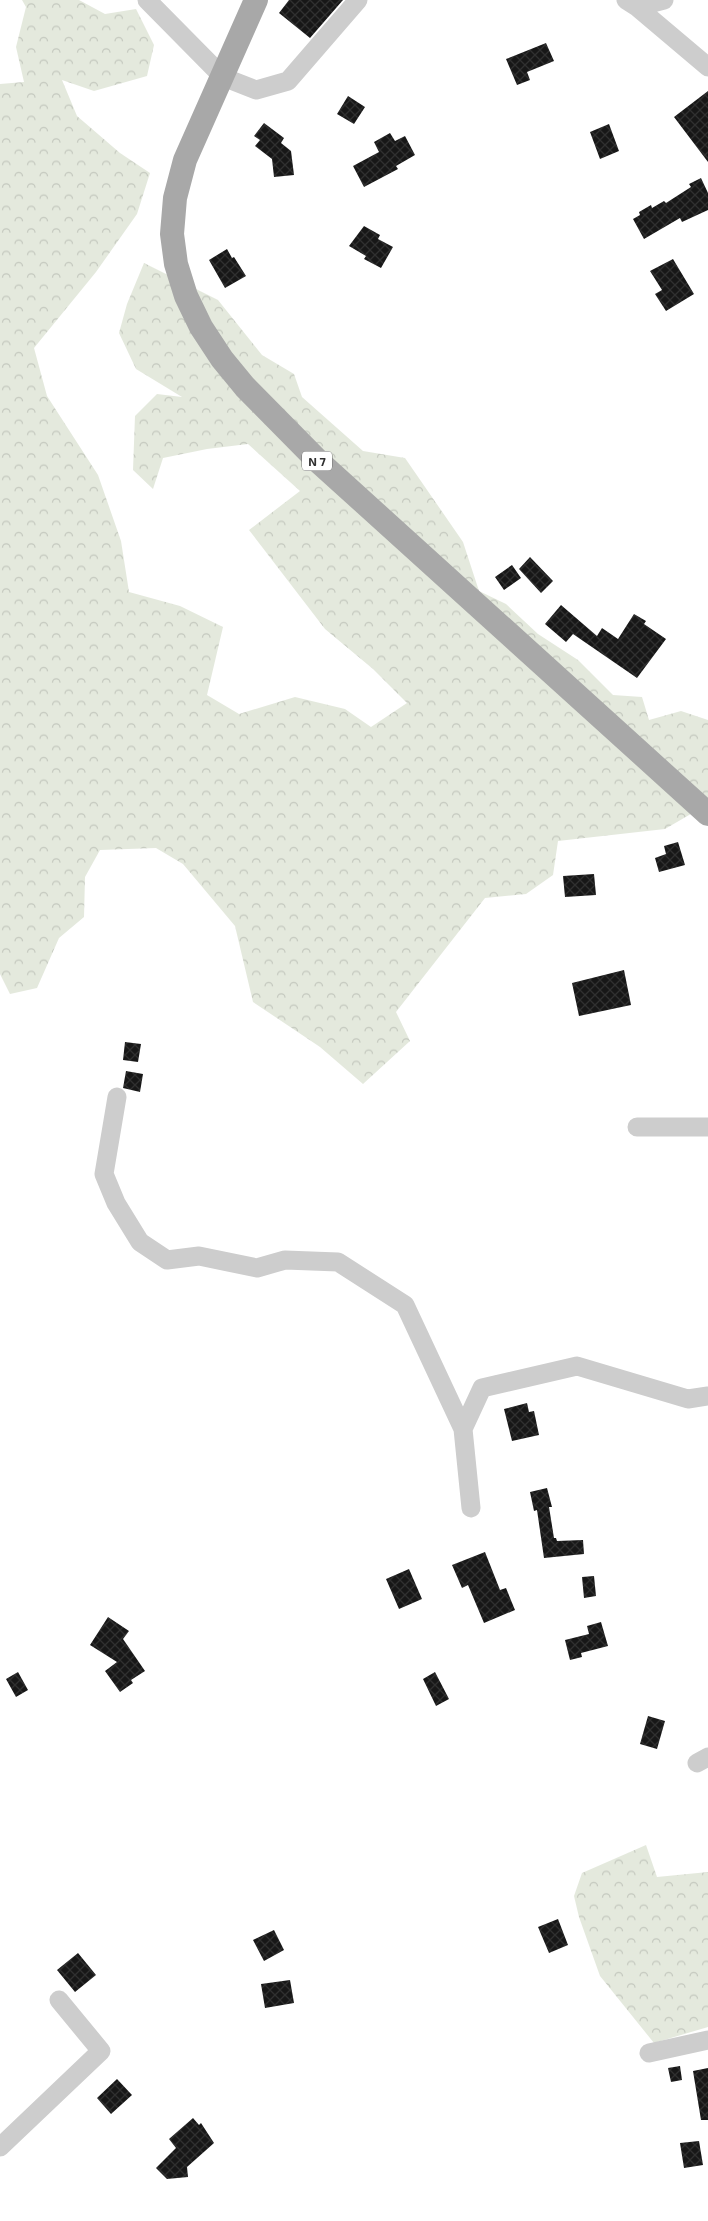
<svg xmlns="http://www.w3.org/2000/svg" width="708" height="2221" viewBox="0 0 708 2221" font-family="'Exo 2',sans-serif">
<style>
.forest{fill:url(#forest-crowns)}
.building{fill:url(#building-cross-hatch)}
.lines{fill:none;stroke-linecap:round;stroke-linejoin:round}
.minor{stroke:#cdcdcd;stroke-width:19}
.major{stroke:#a8a8a8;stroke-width:24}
.labels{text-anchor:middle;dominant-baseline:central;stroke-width:5;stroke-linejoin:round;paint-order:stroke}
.shield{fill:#fff;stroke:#6e6e6e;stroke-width:1}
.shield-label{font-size:12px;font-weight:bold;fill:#303030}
</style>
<defs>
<pattern id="forest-crowns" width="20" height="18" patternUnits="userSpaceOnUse" patternTransform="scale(1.25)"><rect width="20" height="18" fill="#e4e9dd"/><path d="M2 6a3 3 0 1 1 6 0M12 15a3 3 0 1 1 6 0" fill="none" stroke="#c4c8be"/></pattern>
<pattern id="building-cross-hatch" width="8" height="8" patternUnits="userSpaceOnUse" patternTransform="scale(1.25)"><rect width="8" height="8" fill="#171717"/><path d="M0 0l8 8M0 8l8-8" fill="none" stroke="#303030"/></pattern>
</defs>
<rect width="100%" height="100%" fill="#fff"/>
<path class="forest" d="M22,0h57l26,14 31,-5 18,36 -7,31 -53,15 -32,-11 15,36 43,37 30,20 -13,41 -41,58 -62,76 13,48 51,79 23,66 8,51 51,14 43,21 -16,68 32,19 56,-17 50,12 26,18 36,-24 -34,-34 -48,-40 -76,-99 51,-39 -52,-47 -41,5 -44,9 -10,31 -20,-19 2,-54 22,-22 25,3 -46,-28 -17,-36 8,-29 17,-41 74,37 44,55 32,19 8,23 61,54 42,7 58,84 16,49 27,13 32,30 40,26 35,35 29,2 7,23 32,-9 27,9v84l-43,25 -107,12 -5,34 -27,19 -41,4 -89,114 14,29 -47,43 -43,-37 -67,-45 -18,-76 -52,-62 -27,-16 -56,2 -15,27 -1,40 -25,21 -22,50 -27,6 -10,-20v-890l24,-2 -8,-35 10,-40z
M646,1845l11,32 51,-5v155l-54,16 -54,-67 -21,-59 -5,-21 8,-23z"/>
<path class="building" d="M289,0h54l-33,38 -31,-25z
M546,43l8,18 -27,11 3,8 -13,5 -11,-26z
M708,91v71l-34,-45z
M348,96l17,11 -11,17 -17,-10z
M264,123l20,15 -3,5 10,8 3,24 -20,2 -2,-18 -17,-13 5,-6 -6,-4z
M609,124l10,27 -19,8 -10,-27z
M390,133l5,8 10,-5 10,19 -19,11 2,3 -34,18 -11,-21 26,-14 -5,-10z
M701,178l7,15v17l-26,12 -2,-4 -36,21 -11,-20 7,-4 -1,-3 12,-7 1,3 12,-7 2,2 25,-16 -2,-3z
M364,226l16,9 -2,4 15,8 -12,21 -17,-9 2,-3 -17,-10z
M227,249l5,9 2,-1 12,19 -21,12 -16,-28z
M673,259l21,35 -28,17 -11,-17 7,-4 -12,-19z
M530,557l23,24 -12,12 -22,-24z
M512,565l9,13 -17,12 -9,-13z
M561,605l36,31 5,-8 16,11 16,-25 12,7 -2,3 22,15 -29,39 -64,-44 -7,8 -21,-18z
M678,842l7,23 -26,7 -4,-14 11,-4 -2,-8z
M594,874l2,21 -31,2 -2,-21z
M624,970l7,35 -52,11 -7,-33z
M125,1042l16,2 -3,18 -15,-2z
M126,1071l17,3 -3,18 -17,-4z
M527,1403l2,9 5,-1 5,24 -27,6 -8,-32z
M547,1488l5,19h-3l5,31h2l1,3 26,-1 1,14 -40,4 -7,-48 -3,1 -4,-19z
M485,1552l15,38 6,-2 9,22 -31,13 -16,-38 -6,3 -10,-23z
M409,1569l13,30 -23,10 -13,-30z
M594,1576l2,20 -12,2 -2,-21z
M108,1617l21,14 -6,8 22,32 -14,9 2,3 -13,9 -15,-21 12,-9 -27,-17z
M601,1622l7,24 -27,7 1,4 -12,3 -5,-20 24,-6 -2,-8z
M18,1672l10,18 -12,7 -10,-18z
M435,1672l14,27 -13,7 -13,-27z
M648,1716l17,5 -8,28 -17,-5z
M558,1919l10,26 -19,8 -11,-26z
M274,1930l10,20 -20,11 -11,-21z
M78,1953l18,22 -21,17 -18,-22z
M290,1980l4,23 -29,5 -4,-24z
M680,2066l2,14 -11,2 -3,-14z
M708,2068v52h-7l-8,-49z
M117,2079l15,16 -21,19 -14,-16z
M193,2118l6,7 2,-2 13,20 -27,24 1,10 -21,2 -11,-11 20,-20 -7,-9z
M699,2141l4,24 -19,3 -4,-25z"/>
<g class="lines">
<path class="minor" d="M147,0l76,77 33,13 32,-9 70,-81
M626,0l11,7 71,60
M637,7l27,-7
M117,1097l-13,77 12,29 24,39 27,18 32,-4 58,12 28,-8 53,2 67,43 58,124
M637,1127h71
M471,1508l-8,-79 19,-41 95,-22 111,33 20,-3
M697,1763l11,-6
M649,2053l59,-13
M0,2147l101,-96 -42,-51"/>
<path class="major" d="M256,0l-71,160 -10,38 -3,36 4,30 10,32 15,31 21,32 23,28 74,75 389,352"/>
</g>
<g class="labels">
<rect class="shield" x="302" y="451.5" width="30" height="19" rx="4"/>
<g class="shield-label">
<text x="317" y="461">N 7</text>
</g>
</g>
</svg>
